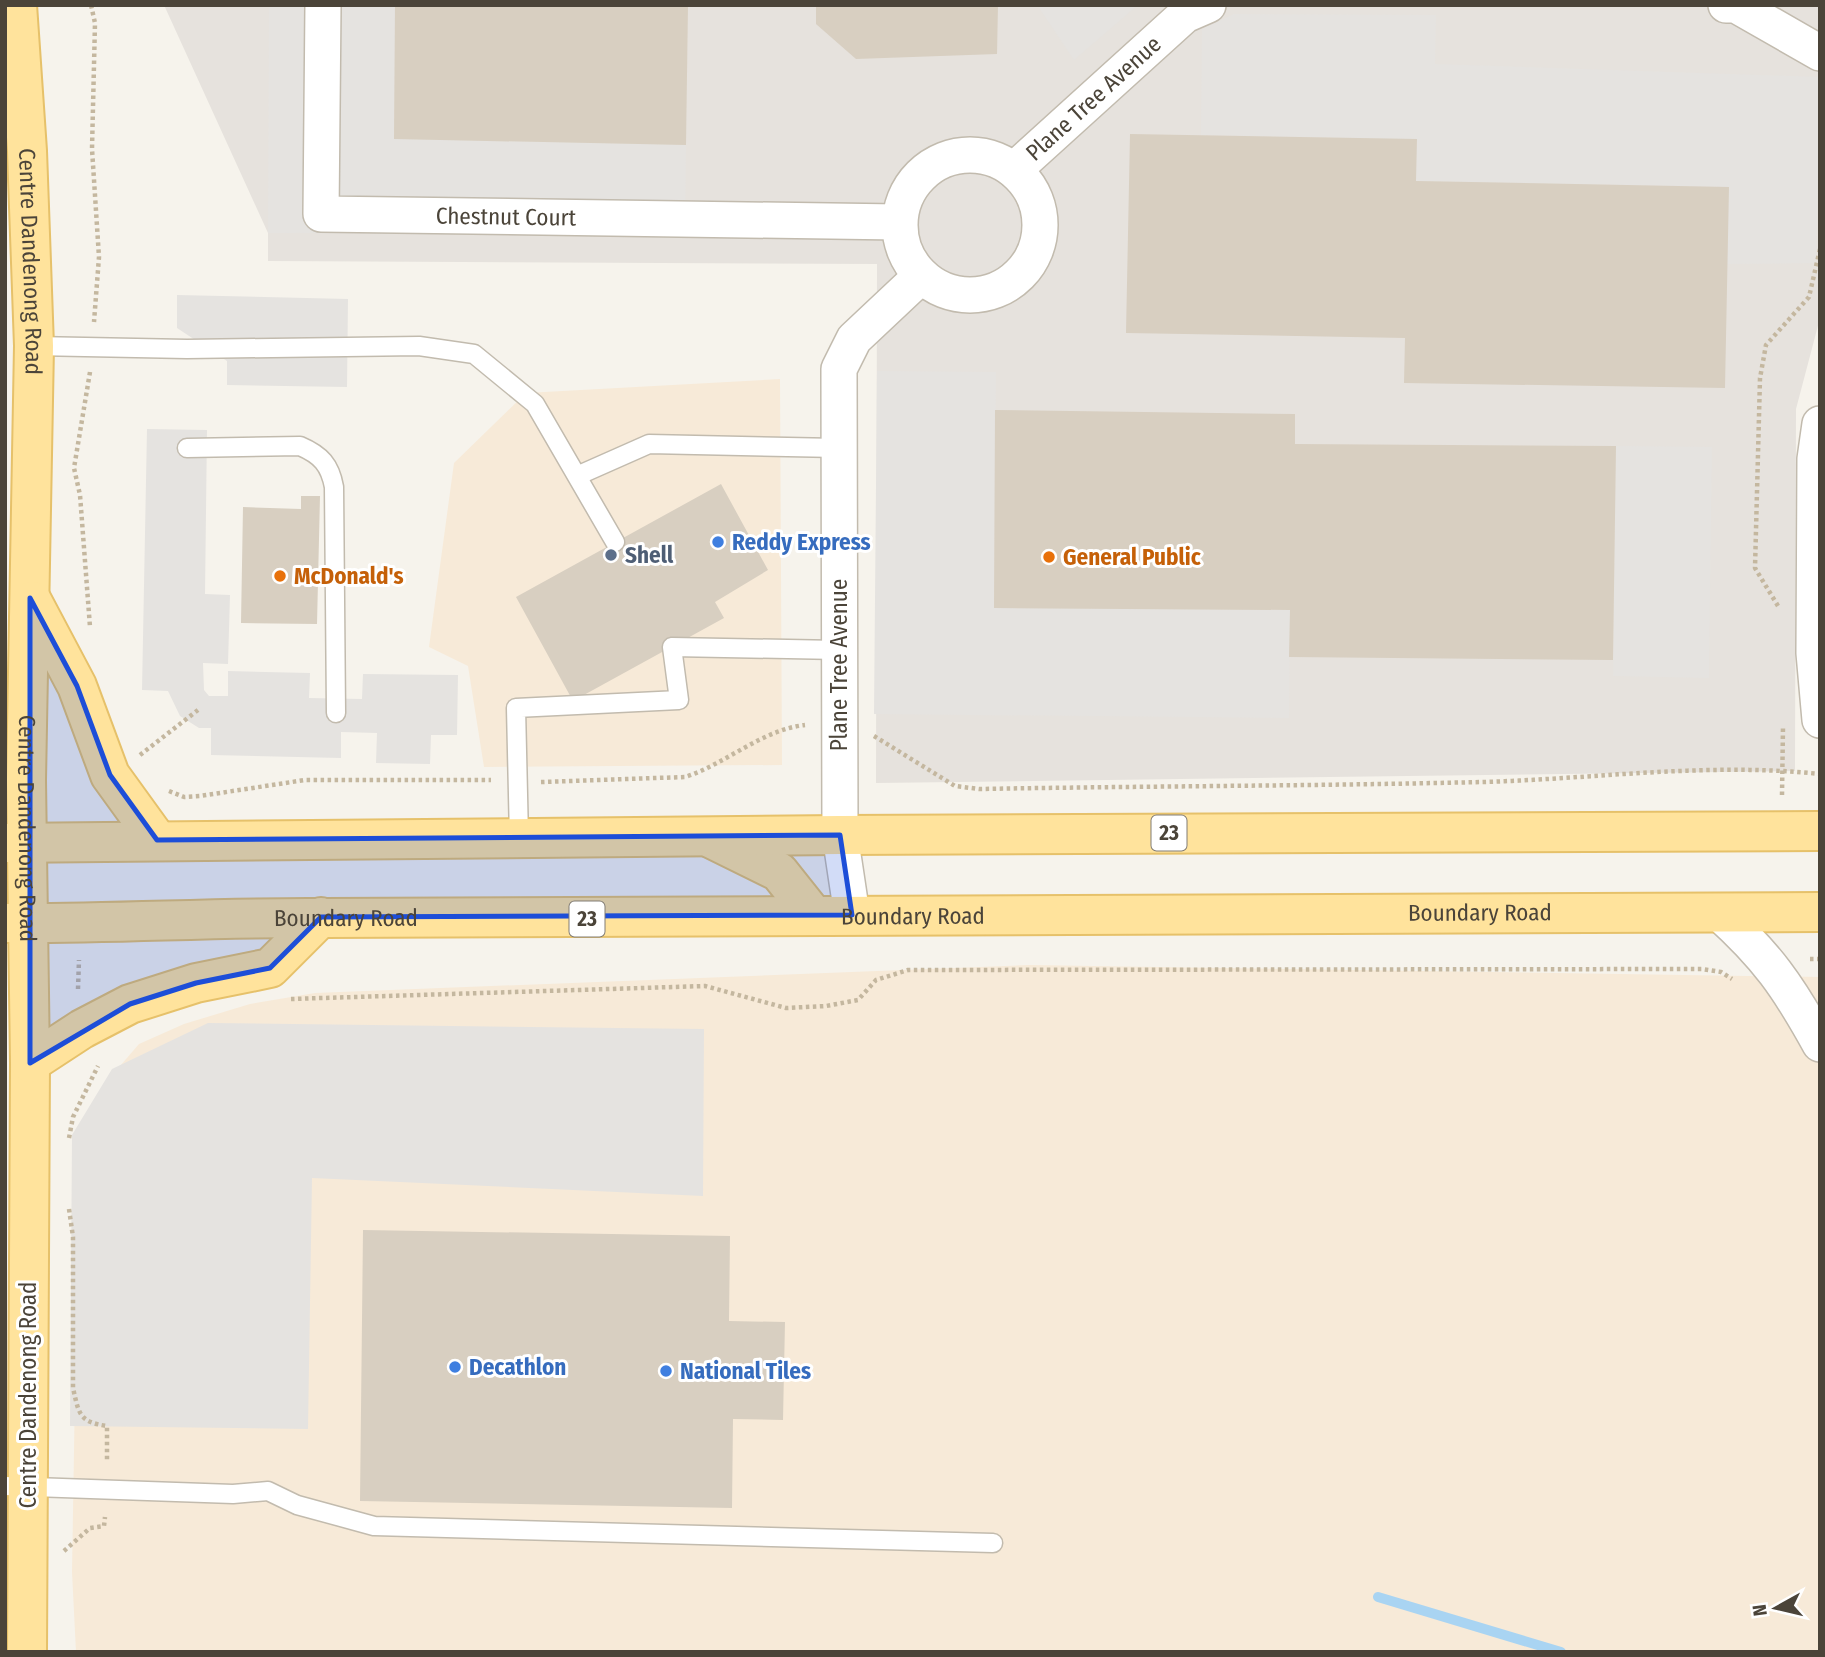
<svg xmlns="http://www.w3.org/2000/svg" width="1825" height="1657" viewBox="0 0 1825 1657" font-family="'Fira Sans Condensed',sans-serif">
<rect width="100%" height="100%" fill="#f6f3ec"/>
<g fill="#f7ead8">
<path d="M780,379L782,765L484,767L468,666L429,647L454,463L526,393Z"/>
<path d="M1029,965L1820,977V1652H76L72,1572L78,1210L114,1073L139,1044L184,1024L250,1004L315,993Z"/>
</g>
<path fill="#e6e2dd" d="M164,5H1820V318L1796,409L1795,771L876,783L877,264L268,261V233Z"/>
<g fill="#e5e3e0">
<path d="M269,5H395L394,139L686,145L685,232L268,233Z"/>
<path d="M1037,5H1138L1074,60Z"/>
<path d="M1234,14L1436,15L1435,64L1820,77L1816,263L1727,264L1728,187L1416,181V139L1201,135L1202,29Z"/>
<path d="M177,295L348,299L347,387L227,385V361L177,328Z"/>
<path d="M877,371L996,372L994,608L1290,610L1289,718L874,714Z"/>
<path d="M147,429L207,430L205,594L230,595L228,664L203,663L204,690L209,696H228V671L310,673L309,698L362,699L363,674L458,675L457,735H431L430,764L376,763L377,733L341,732V758L211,755V728H199L180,716L168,691L142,690Z"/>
<path d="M1616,446L1712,447L1709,678L1613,676Z"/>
<path d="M208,1023L704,1029L703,1196L312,1178L308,1429L70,1426L72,1135L112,1069Z"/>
</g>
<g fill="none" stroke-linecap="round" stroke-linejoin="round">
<path stroke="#a9d4f2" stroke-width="10" d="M1378,1597L1561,1652"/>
</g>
<g fill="#d8cfc1">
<path d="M395,5H688L686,145L394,139Z"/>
<path d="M816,5H998L997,54L856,59L816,24Z"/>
<path d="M1130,134L1417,139L1416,181L1729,187L1725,388L1404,383L1405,338L1126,333Z"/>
<path d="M995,410L1295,414V444L1616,446L1613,660L1289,657L1290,610L994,608Z"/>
<path d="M721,484L768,570L715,602L724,618L573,701L516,597Z"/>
<path d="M301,496H320L317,624L241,623L243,507L301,509Z"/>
<path d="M363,1230L730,1236L729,1321L785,1322L783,1420L733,1419L732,1508L360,1501Z"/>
</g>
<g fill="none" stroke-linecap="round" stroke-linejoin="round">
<g stroke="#c2bbae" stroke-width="21">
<g id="lane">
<path d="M34,346L187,349L419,346L474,354L535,404L615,542"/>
<path d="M187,448L300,446C321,455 330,465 334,487L336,713"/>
<path d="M579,475L649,444L838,448"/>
<path d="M519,838L516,708L679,700L672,647L839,650"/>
<path d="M5,1486L233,1494L268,1491L297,1505L374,1526L993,1543"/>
</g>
</g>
<g stroke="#c2bbae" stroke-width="38">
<g id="street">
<path id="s1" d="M323,5L321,214L899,222"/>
<path d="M1726,5H1736L1820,53"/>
<circle cx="970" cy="225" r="70"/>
<path id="s2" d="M1014,170L1185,15L1208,5"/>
<path d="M1820,424L1815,459L1814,653L1820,720"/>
<path d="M1718,912C1767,956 1788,986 1820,1044"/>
<path d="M852,915L840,835L839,369L854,339L921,276"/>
</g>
</g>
<g stroke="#e6c16a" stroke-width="42">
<g id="primary">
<path id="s3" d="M17,5L27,151L34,346L26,780L30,1063L27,1652"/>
<path d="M32,601L77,686L110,775L157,840"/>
<path d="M712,839L779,872L814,916"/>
<path d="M5,843L840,835L1820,831"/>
<path id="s4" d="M5,923C112,924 218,917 324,918C823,919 1321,911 1820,912"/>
<path d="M30,1063L82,1029L130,1004L196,983L270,968L321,917"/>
</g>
</g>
<g stroke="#c4b79f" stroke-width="4.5" stroke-dasharray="3.5 3.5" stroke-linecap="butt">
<path d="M91,5L95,23L92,149L99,257L94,322"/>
<path d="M90,372L74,468L80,495L90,627"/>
<path d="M1778,606L1755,568L1760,378L1766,345L1809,297L1820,249"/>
<path d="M874,736L955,786L979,789C1147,786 1314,786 1482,782C1595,779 1707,762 1820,774"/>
<path d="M140,755L198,710"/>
<path d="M541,782L685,777C726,764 761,730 805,725"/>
<path d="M169,791L184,797L200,796L305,780H491"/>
<path d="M1782,795L1783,727"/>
<path d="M1810,959H1820"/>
<path d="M78,989L79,960"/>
<path d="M291,999L705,986L786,1008L826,1006L858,1000L876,980L908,970L1702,969L1721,972L1732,979"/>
<path d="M69,1138L73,1117L98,1066"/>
<path d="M69,1209L73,1237V1388C79,1414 79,1422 107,1426V1462"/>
<path d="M64,1551L90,1528L104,1526L105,1517"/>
</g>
<use href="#lane" stroke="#fff" stroke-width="18"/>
<use href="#street" stroke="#fff" stroke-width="35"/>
<use href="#primary" stroke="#ffe39c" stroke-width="38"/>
</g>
<path fill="#1d4ed8" fill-opacity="0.2" stroke="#1d4ed8" stroke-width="5" stroke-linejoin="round" d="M30,598L77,686L110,775L157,840L840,835L852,915L321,917L270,968L196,983L130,1004L30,1063Z"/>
<g fill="#3f7fe0" stroke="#fff" stroke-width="2.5">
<circle cx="718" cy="542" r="7"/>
<circle cx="455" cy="1367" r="7"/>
<circle cx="666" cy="1371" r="7"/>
</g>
<circle fill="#5c6f8a" stroke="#fff" stroke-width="2.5" cx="611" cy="555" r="7"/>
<g fill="#e8710a" stroke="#fff" stroke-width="2.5">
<circle cx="1049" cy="557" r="7"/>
<circle cx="280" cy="576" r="7"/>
</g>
<g text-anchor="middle" stroke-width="6" stroke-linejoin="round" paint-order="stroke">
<g fill="#fff" stroke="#817c74" stroke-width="2">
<rect x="1151.5" y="815.5" width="35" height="35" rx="5"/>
<rect x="569.5" y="901.5" width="35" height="35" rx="5"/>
</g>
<g font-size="21" font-weight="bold" fill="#4b4439">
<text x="1169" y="840">23</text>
<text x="587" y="926">23</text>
</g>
<g font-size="23" fill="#4b4439" stroke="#fff">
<text dy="8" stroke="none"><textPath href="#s2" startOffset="107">Plane Tree Avenue</textPath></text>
<text dy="8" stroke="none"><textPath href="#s1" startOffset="394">Chestnut Court</textPath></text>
<text dy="8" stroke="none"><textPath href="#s3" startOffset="257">Centre Dandenong Road</textPath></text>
<text transform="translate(839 665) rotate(-90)" y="8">Plane Tree Avenue</text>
<text dy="8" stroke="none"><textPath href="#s3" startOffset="824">Centre Dandenong Road</textPath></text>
<text dy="8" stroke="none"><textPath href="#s4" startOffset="1475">Boundary Road</textPath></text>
<text dy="8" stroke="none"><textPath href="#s4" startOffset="908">Boundary Road</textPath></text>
<text dy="8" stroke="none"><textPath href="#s4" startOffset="341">Boundary Road</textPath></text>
<text transform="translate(28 1395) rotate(-90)" y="8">Centre Dandenong Road</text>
</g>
<g font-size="23" font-weight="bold" fill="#366cbe" stroke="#fff" text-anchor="start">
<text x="732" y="550">Reddy Express</text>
<text x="469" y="1375">Decathlon</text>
<text x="680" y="1379">National Tiles</text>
</g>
<g font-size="23" font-weight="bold" fill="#4e5e75" stroke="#fff" text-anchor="start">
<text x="625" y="563">Shell</text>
</g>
<g font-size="23" font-weight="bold" fill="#c56008" stroke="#fff" text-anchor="start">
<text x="1063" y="565">General Public</text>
<text x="294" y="584">McDonald's</text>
</g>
</g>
<rect width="1825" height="1657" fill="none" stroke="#4b4439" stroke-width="14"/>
<g transform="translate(1776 1608) rotate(262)" stroke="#ffffff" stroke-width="5" paint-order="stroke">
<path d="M0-5L12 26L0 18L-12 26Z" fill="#4b4439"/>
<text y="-10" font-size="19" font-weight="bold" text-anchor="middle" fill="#4b4439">N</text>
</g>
</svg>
